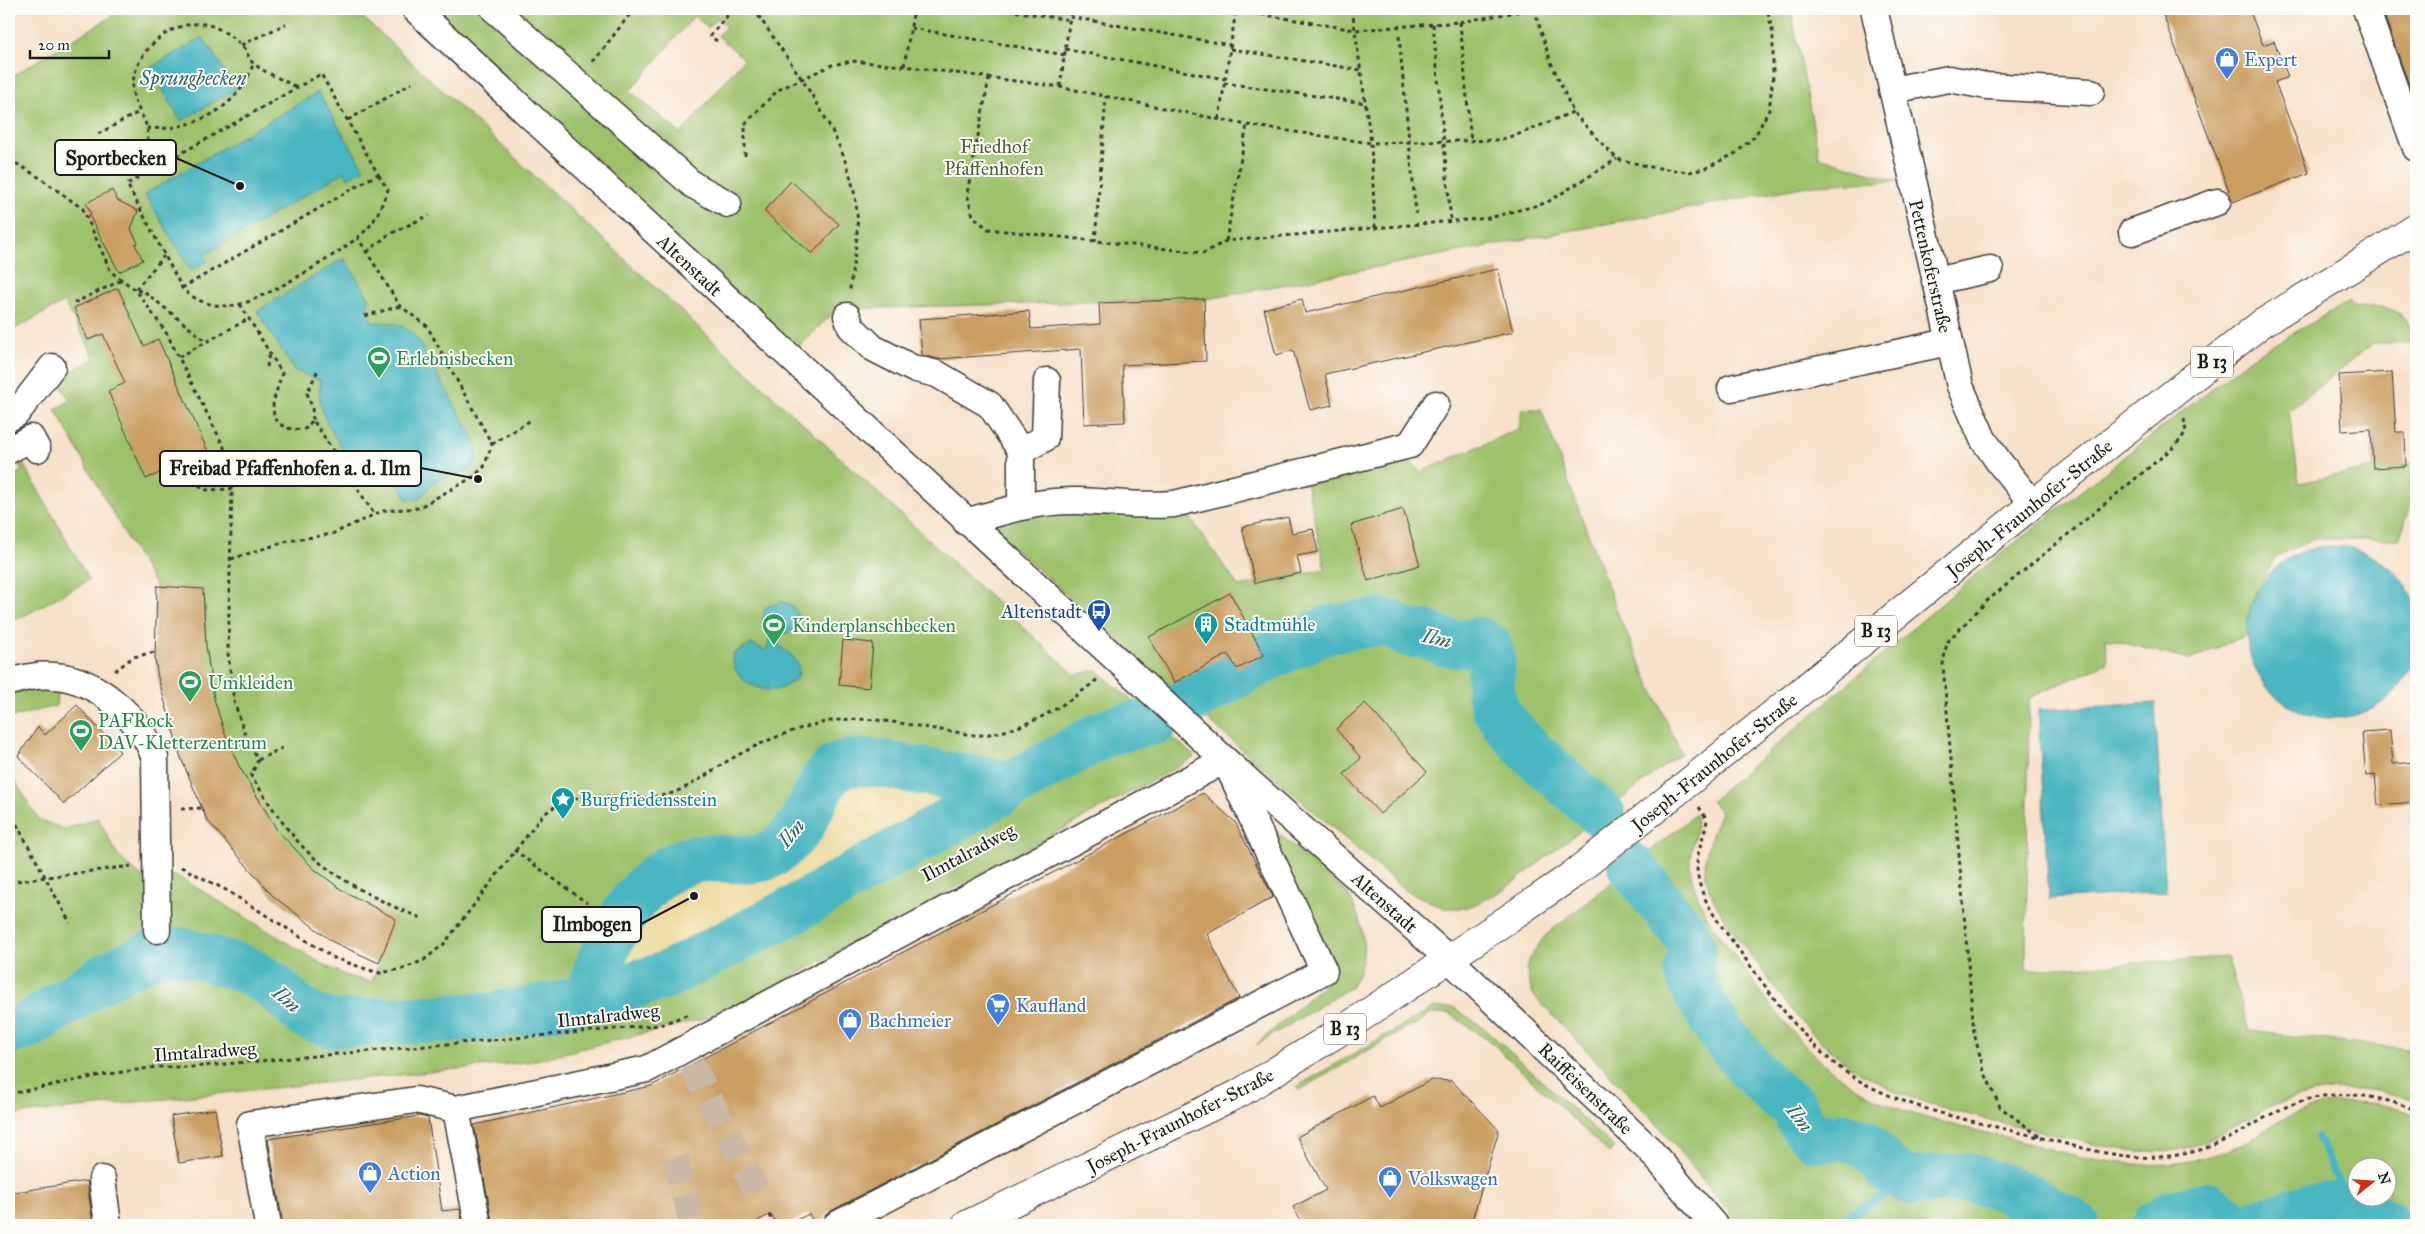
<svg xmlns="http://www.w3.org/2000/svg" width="2425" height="1234" viewBox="0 0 2425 1234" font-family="'IM FELL Great Primer',serif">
<rect width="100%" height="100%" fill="#fdfcf7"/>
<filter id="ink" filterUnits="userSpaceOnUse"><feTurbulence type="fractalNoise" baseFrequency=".02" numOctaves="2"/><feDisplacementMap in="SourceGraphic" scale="10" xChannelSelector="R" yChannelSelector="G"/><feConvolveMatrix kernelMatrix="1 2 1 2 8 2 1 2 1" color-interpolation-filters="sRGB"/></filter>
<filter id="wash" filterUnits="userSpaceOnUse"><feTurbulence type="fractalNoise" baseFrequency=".0096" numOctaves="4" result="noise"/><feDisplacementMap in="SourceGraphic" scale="20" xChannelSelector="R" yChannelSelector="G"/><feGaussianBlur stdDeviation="1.12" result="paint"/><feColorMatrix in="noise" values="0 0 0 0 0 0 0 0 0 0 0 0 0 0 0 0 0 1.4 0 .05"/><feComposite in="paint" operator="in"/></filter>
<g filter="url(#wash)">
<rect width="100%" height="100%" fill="#f6e0c8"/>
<g fill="#9ec26c" stroke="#5d6f44" fill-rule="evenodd">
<path d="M124,9H354L1075,675L1097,670L1195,757L724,1014L527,1062L9,1115V771L39,820L65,829L98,818L118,856L144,879L168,875L179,877L324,965L347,976L372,982L379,963L333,942L273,896L207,820L181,758L158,678L155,658L156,586L133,549L55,409L70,401L58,379L95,358L64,302L9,332V78Z"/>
<path d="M415,9H1791L1819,157L1897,181L1813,185L1207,299L837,309L789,357ZM694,16L708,28L717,18L726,26L718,36L744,59L681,134L630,91Z"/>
<path d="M2348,302L2356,308C2387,304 2408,308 2416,343H2373L2289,411L2299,483L2373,468L2406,466L2416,461V493L2399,539H2314L2276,556L2256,591L2248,618V634L2190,660L2106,638L2107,663L2029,698L2026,970L2227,957L2249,1031L2416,1050V1101C2362,1083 2319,1084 2267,1109C2238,1124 2210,1143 2177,1150C2136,1157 2082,1141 2043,1132C1985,1118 1922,1108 1870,1078C1828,1055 1794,1016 1767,977C1748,950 1702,899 1705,864C1706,846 1715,828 1721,812L1711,801L1987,565L2252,357Z"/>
<path d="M1522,409H1541L1620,619L1681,753L1505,889L1479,903L1464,908H1444L1405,890L1208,720L988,525L1028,513L1186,512L1239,587L1325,569L1306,481L1409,461L1421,472L1519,429Z"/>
<path d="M20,458L89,580L9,624V478L22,471L16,460Z"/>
<path d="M58,688L56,706L9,718V694L29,689Z"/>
<path d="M1696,814C1699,832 1690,846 1690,864C1690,876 1696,892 1701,904C1709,925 1726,943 1739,962C1774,1010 1810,1062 1863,1092C1906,1117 1959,1126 2008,1138C2049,1149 2092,1162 2135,1164C2155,1166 2179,1164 2199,1159C2216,1155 2237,1147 2251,1139C2259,1135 2266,1128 2274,1124C2318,1099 2371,1094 2416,1117V1225H1740L1657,1124L1534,996C1521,968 1528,958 1546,935ZM2358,1166H2388V1196H2358Z"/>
<path d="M1259,816L1347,893C1365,923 1371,957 1351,987L1256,1045L1338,972Z"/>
<path d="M1453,1007L1484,1028L1614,1147L1609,1153L1493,1044L1449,1013L1427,1015L1418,1025L1410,1026L1300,1090L1296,1087L1433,1008Z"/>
</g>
<path fill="#eeda9e" stroke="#857b5d" d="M848,771L973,792C859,857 746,927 620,966L617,954L638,919L686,878L705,869H741L767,862L791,851L824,806L837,779Z"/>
<g fill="#48b6c1" stroke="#32696e">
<path d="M203,37L236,89L181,121L150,68Z"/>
<path d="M318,92L364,169L348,178L344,172L204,255L208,261L191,271L145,194Z"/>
<path d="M344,258L370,299L367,306L372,323C401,318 426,336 426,366H431L435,370L475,440C484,479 457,469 436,481C428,486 425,496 416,500L407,499L389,467C382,481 370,484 357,475L356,459L348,457C333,433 314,410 321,381L294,370L257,311Z"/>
<circle cx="2333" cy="632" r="86"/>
<path d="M782,602L793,606L799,618L795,630L780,636L779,646C792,654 800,660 798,677C791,683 783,689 774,690C754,691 728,675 734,653L752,644L764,650L768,647L770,633C760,626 762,617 766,607Z"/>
<path d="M2155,703L2166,892L2049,899L2038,710Z"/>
</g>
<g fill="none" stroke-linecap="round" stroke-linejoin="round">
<g stroke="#48b6c1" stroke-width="8">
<path d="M2318,1137L2350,1208"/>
<path d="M1832,1225L1910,1181"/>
</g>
<g stroke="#48b6c1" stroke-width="48">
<path d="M1188,701L1272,655L1329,629L1379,622L1391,624L1410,634H1426L1444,642L1459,644L1479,641L1488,646C1496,668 1487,684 1493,702C1504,735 1574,789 1602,815"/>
<path d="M1631,866L1687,936L1693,952L1687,970L1697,994L1721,1033L1749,1067L1776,1094L1792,1105L1802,1124L1815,1138L1846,1137L1862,1142L1875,1154L1887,1169L1910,1181L1968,1177L2001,1187L2037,1202L2076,1225"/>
<path d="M589,997C603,946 637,868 698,859C722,855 758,868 779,849C786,843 794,835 800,827C811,812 822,771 841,765C862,758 890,766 912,770C945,775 979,780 1013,785"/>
<path d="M9,1031L31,1024L101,979L130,964L155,953L182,951L245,969L271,984L306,1015L332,1024L491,1016L555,1006L609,992L667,975L793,910L1099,736L1120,728L1155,721"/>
<path d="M2156,1225L2168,1216L2207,1205L2235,1225"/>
<path d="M2251,1225C2279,1218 2322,1200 2350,1208C2363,1212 2376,1220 2389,1225"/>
</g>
</g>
<g id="blocks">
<g fill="#cb9f62">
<path d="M2161,9H2249L2263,45L2274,41L2288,77L2275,82L2309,173L2233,202Z"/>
<path d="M2382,9H2416V104Z"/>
<path d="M791,181L839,224L812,254L764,211Z"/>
<path d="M112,190L117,200L138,211L131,229L138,243L135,244L143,260L119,272L89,215L91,214L86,203Z"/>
<path d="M1498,269L1513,332L1325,374L1332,405L1310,410L1293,350L1276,355L1264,309L1302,299L1305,313Z"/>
<path d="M118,288L144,346L158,339L208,452L146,479L108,391L125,383L103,334L88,340L74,308Z"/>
<path d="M1204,299L1206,361L1122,365L1125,422L1084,424L1081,349L938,359L922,355L919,319L1029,311L1031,329L1100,324L1099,303Z"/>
<path d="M2392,372L2396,432H2405L2406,466L2373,468L2371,429L2342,431L2339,375Z"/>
<path d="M1403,509L1420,565L1368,581L1351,525Z"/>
<path d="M1288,517L1292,533L1313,529L1318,552L1297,556L1301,573L1255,583L1242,527Z"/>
<path d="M157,586L203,589L206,646L214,699L225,734L239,766L277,830L314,869L342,890L396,919L379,963L333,942L273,896L207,820L181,758L158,678L155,658Z"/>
<path d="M1230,593L1264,655L1237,669L1228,654L1174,683L1149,637Z"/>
<path d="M843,640L873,643L869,688L839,685Z"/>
<path d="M1365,703L1427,772L1380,814L1344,774L1361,758L1336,729Z"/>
<path d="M77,705L120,752L64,804L18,756L38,727L45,735Z"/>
<path d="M2390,730L2393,764L2416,762V802L2378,805L2375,775L2366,776L2362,732Z"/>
<path d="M1203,793L1235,822L1273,897L1207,934L1239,998L829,1212L818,1225H815L809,1214L786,1225H777L771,1214L750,1225H493L474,1125L651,1086Z"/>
<path d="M1431,1080L1452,1081L1499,1130L1473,1217L1458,1225H1303L1293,1207L1326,1190L1297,1137L1373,1096L1380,1108Z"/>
<path d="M215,1109L223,1156L179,1163L171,1116Z"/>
<path d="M419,1116L428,1118L442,1211L460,1209L463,1225H283L268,1139Z"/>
<path d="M87,1181L93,1225H9V1193Z"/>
</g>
</g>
</g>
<g filter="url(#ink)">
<use href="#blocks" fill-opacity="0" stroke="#3d3936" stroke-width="1"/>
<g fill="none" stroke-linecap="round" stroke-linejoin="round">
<g stroke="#cab9a6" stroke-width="26" stroke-dasharray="26 13" stroke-linecap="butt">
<path d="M692,1064L756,1190"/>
<path d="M675,1157L693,1225"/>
</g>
<g stroke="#3d3936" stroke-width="29">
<g id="minor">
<path d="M415,9L1225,760L1449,959L1649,1149L1714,1225"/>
<path d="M494,9L693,185L728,204"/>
<path d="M1874,9L1960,386L1983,439L1999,462L2033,504"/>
<path d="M2366,9L2416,148"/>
<path d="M1892,90L1949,79L1987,86L2091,92"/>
<path d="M2132,232L2217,202"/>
<path d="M1935,281L1990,269"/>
<path d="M847,316L851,327L873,348L912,368L937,374L990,405L1021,451V506"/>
<path d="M1731,388L1949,342"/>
<path d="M9,418L16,414L52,367"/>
<path d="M9,450L31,438L37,449"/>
<path d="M1021,451L1045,438L1047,381"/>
<path d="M966,522C1003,511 1039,500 1078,501C1110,502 1142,507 1174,504L1410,445L1436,404"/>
<path d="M9,682C24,678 39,674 55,676C97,679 141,719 155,758L157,930"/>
<path d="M456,1109L478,1225"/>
<path d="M102,1179L108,1225"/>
<path d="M268,1225L250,1124L416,1100L456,1109L647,1069L1225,760L1324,971L836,1225"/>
</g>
</g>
<g stroke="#3d3936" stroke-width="30">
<path id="major" d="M966,1225L1238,1094L1344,1029L1505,921L1568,878L1658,807L2033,504L2261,324L2416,228"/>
</g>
<g stroke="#3d3936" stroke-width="3" stroke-dasharray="4 4" stroke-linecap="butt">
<path d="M754,9C794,70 852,139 857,214C859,239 852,266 850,290"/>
<path d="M1000,9L1070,20"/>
<path d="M1230,9L1355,30L1460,22L1534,9"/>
<path d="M1352,9L1371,143L1375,228"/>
<path d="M1534,9L1550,60L1573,112L1595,136L1617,159L1651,167L1689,172L1704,169L1736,153L1755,136L1769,110L1773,76V34L1767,9"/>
<path d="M1070,17L1230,45"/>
<path d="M1460,22L1471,142"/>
<path d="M1433,24L1451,221"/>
<path d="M911,28L1065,55"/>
<path d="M1399,36L1416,214"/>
<path d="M717,41L710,36L733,9"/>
<path d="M241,45L286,24"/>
<path d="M1065,49L1225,79"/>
<path d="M1230,49L1361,70"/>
<path d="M593,62L634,9"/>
<path d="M904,66L914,9"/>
<path d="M989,78L967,194L973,216L988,229L1204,253L1226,241L1489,218L1546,203L1617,159"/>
<path d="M1224,83L1365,103"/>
<path d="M1060,87L1071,9"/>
<path d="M1219,119L1236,10"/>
<path d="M348,120L412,83"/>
<path d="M147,128C192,132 240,108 253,64"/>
<path d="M98,134L139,112"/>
<path d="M745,156V124L778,90L832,65L852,61L904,66L1060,87L1247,125L1371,143L1499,140L1522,133L1573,112"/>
<path d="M9,159L40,178L83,209L111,272L136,290L167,334L224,447L232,489L228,653L234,701L244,732L258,760L251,776C269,802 287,833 311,855C339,881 388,906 424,919"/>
<path d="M146,173C140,159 151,144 147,128C144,116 135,106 133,93C129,57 167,20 204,24C217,26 234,37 243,47C247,52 249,59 253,63C260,70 286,82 297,87"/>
<path d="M1226,241L1247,125"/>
<path d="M1095,242L1106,96"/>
<path d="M367,252L388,235L429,215"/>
<path d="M182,288L378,174L321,74L127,184L182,288C197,304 220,309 241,304C268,297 350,248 368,228C378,217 382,203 388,190L378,174"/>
<path d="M136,289L164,256"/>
<path d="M137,290L145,292L207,342"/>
<path d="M74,303L122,280"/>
<path d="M240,304L282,373L273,403L274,418C283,429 292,430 305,429L313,420L374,514"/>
<path d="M365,316L400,306"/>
<path d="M179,357L248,319"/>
<path d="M267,367L269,353"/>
<path d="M313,420L312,407L307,393L318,370"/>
<path d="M492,444L531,420"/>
<path d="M185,466L191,477L204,490L232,489"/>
<path d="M231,559L288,541L332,534L382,511L418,508L473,477L484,467L492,444L427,326L400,306L358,238"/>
<path d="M115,671L133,657L155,652"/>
<path d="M258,760L282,748"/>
<path d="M1699,807L1707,820C1705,835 1697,850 1697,865C1697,900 1725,930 1744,957C1778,1004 1815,1059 1869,1086C1920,1112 1978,1122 2034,1136C2072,1145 2120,1160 2159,1157C2206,1154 2229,1139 2268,1116C2319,1087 2363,1090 2416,1110"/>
<path d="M181,809L201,808"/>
<path d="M9,810L70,923"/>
<path d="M514,850L587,903"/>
<path d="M181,867L226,890L334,958L369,970L380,973L402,969L424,960L444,944L542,816C584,781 618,805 665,795C690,789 709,772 731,759C759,743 790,730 821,723C864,713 906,725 948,731C959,732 971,736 982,735C1026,731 1066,705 1099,678"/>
<path d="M9,882L131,866"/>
<path d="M9,1094L102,1075L157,1067H192L660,1025L689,1014"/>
<path d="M2039,1136L2000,1107L1984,1071L1974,1033L1943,664L1947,642L1987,601L2175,446L2186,432L2184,419"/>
<path d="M769,1215L774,1225"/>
</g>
<use href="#minor" stroke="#fff" stroke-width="26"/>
<use href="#major" stroke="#fff" stroke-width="28"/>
</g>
</g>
<defs>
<g id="shop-pin" transform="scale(1.25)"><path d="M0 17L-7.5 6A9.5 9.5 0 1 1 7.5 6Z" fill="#3f7fe0" stroke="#fdfcf7"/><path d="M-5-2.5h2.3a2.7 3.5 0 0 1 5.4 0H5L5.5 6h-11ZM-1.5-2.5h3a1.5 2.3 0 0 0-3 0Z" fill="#fff"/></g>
<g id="stadium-pin" transform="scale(1.25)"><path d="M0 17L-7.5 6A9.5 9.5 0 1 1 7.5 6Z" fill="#2e9e5b" stroke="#fdfcf7"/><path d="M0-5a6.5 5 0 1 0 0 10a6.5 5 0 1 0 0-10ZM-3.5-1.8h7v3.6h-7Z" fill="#fff"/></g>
<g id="bus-pin" transform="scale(1.25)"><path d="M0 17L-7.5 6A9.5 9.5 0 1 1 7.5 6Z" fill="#1a4fb4" stroke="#fdfcf7"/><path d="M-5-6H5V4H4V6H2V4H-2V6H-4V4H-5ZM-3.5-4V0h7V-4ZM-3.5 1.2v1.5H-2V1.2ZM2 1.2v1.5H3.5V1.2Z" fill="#fff"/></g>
<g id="building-pin" transform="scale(1.25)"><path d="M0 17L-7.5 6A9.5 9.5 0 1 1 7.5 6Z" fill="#0f9aa8" stroke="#fdfcf7"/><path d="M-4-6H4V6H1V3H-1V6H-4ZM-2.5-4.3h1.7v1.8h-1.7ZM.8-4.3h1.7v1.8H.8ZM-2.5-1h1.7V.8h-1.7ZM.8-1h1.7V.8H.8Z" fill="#fff"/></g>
<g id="sight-pin" transform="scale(1.25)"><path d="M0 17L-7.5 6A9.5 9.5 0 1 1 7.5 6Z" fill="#0f9aa8" stroke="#fdfcf7"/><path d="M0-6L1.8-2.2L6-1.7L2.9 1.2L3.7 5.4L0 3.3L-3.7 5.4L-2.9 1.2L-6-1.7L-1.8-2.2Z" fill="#fff"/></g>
<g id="supermarket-pin" transform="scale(1.25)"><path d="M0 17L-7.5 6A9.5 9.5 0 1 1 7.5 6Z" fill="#3f7fe0" stroke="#fdfcf7"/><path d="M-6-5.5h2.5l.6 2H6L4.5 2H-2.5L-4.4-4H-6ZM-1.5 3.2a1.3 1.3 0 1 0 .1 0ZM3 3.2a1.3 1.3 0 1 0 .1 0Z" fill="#fff"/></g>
</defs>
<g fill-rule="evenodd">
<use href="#shop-pin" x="2227" y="59"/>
<use href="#stadium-pin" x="379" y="358"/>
<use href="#bus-pin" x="1099" y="611"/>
<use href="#building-pin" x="1206" y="624"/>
<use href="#stadium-pin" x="774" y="625"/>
<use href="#stadium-pin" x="190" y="682"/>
<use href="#stadium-pin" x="81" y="731"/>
<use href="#sight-pin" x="563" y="799"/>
<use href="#supermarket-pin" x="998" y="1005"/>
<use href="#shop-pin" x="850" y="1020"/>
<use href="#shop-pin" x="370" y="1173"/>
<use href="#shop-pin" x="1390" y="1178"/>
</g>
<g text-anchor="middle" stroke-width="4" stroke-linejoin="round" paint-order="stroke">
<g fill="#fdfcf7" stroke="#605f5e" stroke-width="1">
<rect x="2191" y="346.5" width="42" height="31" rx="4"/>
<rect x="1855" y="615.5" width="42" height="31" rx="4"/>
<rect x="1324" y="1013.5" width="42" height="31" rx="4"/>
</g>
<g font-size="18" font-weight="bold" fill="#1c1c1c">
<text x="2212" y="368">B 13</text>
<text x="1876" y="637">B 13</text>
<text x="1345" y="1035">B 13</text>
</g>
<g font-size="19" fill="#366cbe" stroke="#fdfcf7" text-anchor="start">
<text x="2244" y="66">Expert</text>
<text x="1016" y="1012">Kaufland</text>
<text x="868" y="1027">Bachmeier</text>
<text x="388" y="1180">Action</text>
<text x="1408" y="1185">Volkswagen</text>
</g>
<g font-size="19" fill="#505e3c" stroke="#fdfcf7">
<text x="994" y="153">Friedhof<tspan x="994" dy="22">Pfaffenhofen</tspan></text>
</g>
<g font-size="19" fill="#1c1c1c" stroke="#fdfcf7">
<text transform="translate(690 265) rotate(43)" y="7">Altenstadt</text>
<text transform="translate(1931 266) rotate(77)" y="7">Pettenkoferstraße</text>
<text transform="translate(2029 508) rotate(-39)" y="7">Joseph-Fraunhofer-Straße</text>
<text transform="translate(1714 762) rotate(-39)" y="7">Joseph-Fraunhofer-Straße</text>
<text transform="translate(968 852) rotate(-28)" y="7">Ilmtalradweg</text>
<text transform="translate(1385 902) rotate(42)" y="7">Altenstadt</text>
<text transform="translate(608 1015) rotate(-6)" y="7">Ilmtalradweg</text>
<text transform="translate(205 1051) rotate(-4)" y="7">Ilmtalradweg</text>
<text transform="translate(1586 1088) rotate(44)" y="7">Raiffeisenstraße</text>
<text transform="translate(1180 1120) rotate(-27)" y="7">Joseph-Fraunhofer-Straße</text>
</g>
<g font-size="19" fill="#27864d" stroke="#fdfcf7" text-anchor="start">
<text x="396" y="365">Erlebnisbecken</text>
<text x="792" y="632">Kinderplanschbecken</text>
<text x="208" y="689">Umkleiden</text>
<text x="98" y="727">PAFRock<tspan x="98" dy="22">DAV-Kletterzentrum</tspan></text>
</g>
<g font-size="19" fill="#164399" stroke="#fdfcf7" text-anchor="end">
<text x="1082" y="618">Altenstadt</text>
</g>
<g font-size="19" fill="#0d838f" stroke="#fdfcf7" text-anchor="start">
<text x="1224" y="631">Stadtmühle</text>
<text x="580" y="806">Burgfriedensstein</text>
</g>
<g font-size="20" font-style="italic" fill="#306166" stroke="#fdfcf7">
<text x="193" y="85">Sprungbecken</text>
<text transform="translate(1437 638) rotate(13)" y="7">Ilm</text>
<text transform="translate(791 833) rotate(-50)" y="7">Ilm</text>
<text transform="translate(287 999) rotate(41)" y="7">Ilm</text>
<text transform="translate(1800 1118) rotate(53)" y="7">Ilm</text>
</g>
</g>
<path fill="none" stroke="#1c1c1c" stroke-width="2" d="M240 186L176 158M478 479L421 468M694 896L641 924"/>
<g fill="#1c1c1c" stroke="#fdfcf7" stroke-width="2">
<circle cx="240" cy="186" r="5"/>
<circle cx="478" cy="479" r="5"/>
<circle cx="694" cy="896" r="5"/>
</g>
<g fill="#fdfcf7" stroke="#1c1c1c" stroke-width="2">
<rect x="55" y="140" width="121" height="35" rx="5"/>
<rect x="160" y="451" width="261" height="35" rx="5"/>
<rect x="542" y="907" width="99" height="35" rx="5"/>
</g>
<g font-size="20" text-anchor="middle" font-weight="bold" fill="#1c1c1c">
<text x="116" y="165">Sportbecken</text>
<text x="290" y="475">Freibad Pfaffenhofen a. d. Ilm</text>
<text x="592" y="931">Ilmbogen</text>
</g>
<rect width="2425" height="1234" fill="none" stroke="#fdfcf7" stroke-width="30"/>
<g transform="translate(2372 1182) rotate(73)"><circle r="24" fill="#fdfcf7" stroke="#a3a29f"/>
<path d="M0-4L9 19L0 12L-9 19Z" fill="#c8321e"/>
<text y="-8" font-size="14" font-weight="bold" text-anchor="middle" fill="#1c1c1c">N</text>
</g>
<path d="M30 50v8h79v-8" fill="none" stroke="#1c1c1c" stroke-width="2.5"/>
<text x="38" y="50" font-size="15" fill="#1c1c1c" stroke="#fdfcf7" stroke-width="4" paint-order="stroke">20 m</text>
</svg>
